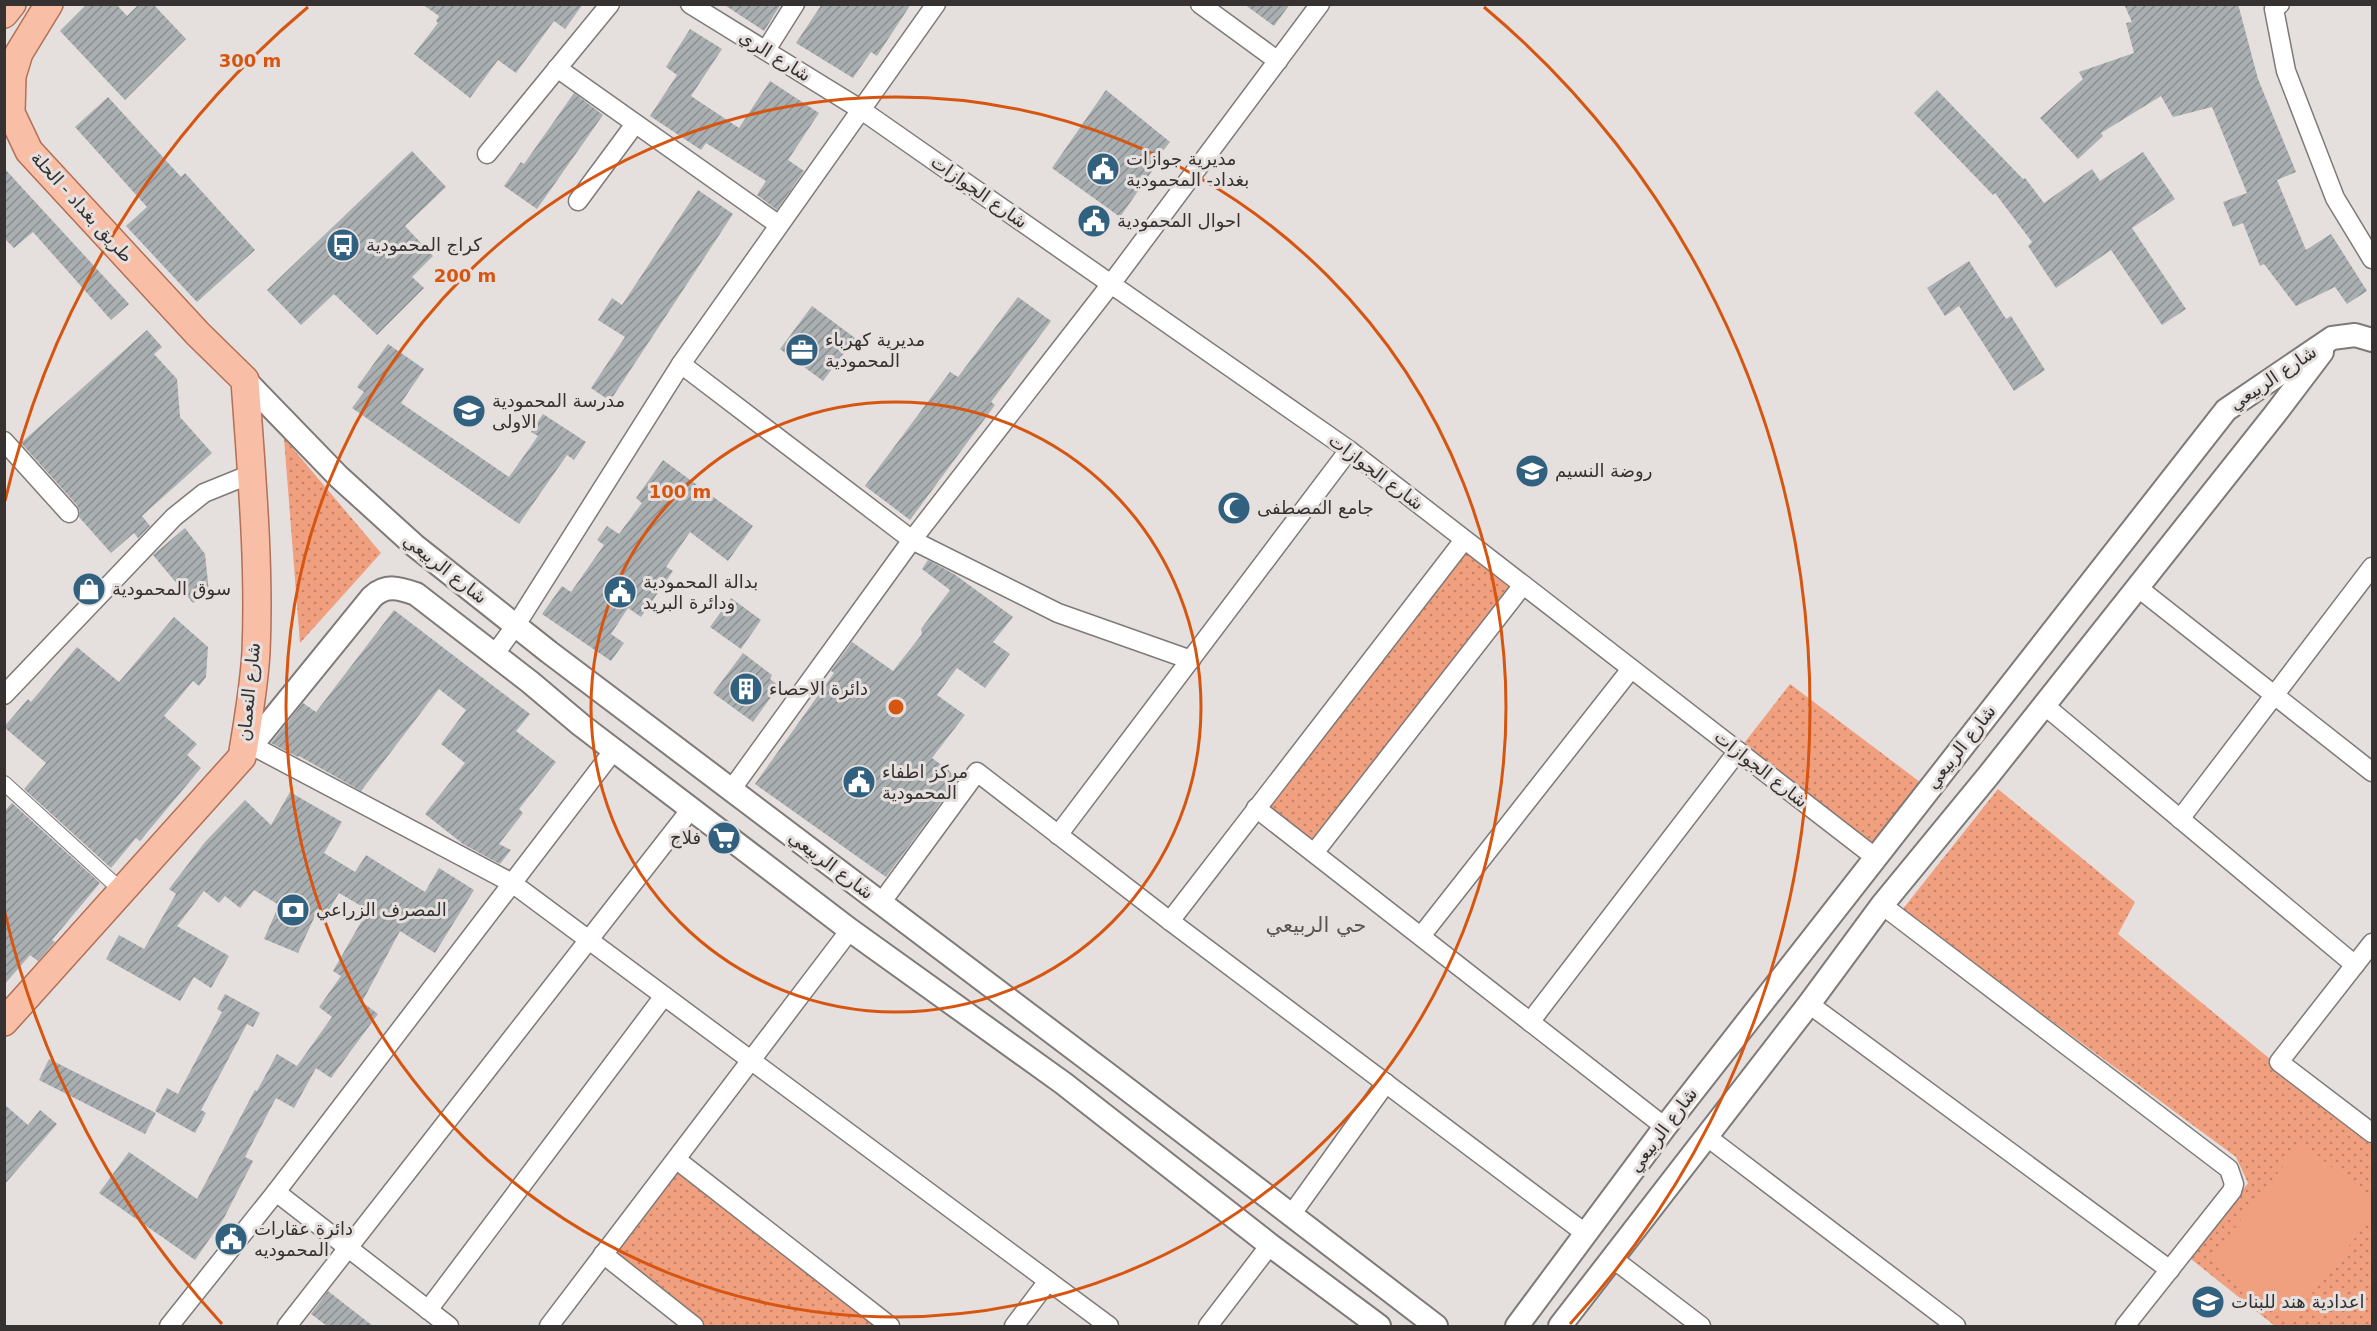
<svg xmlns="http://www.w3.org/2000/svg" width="2377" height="1331" viewBox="0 0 2377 1331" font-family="'DejaVu Sans',Vazirmatn,sans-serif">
<defs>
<pattern id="grass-dots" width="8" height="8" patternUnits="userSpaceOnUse" patternTransform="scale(1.5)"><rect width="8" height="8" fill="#f1a07f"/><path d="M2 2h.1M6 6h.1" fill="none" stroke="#c48369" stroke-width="1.8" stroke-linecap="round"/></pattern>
<pattern id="building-hatch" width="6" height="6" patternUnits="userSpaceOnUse" patternTransform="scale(1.5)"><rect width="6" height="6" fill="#aaafb2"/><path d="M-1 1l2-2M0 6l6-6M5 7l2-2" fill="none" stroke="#8b8f91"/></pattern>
</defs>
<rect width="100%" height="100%" fill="#e5dfdd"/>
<g fill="url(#grass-dots)">
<path d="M284,438L381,553L300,643Z"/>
<path d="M1464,540L1523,585L1314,853L1256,808Z"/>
<path d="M1790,684L1924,785L1876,858L1738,751Z"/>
<path d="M1998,789L2135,902L2118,934L2281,1068L2372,1138V1326H2275L2191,1259L2248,1183L2236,1157L1902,910Z"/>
<path d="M677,1160L890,1326H694L603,1254Z"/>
</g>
<path fill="#f1a07f" d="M2301,1143L2372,1199V1216L2290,1322L2210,1260Z"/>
<g fill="url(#building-hatch)">
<path d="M87,4H116L127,16L139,4H153L186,39L125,100L60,31Z"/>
<path d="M422,4H583L565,29L554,21L516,73L498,60L470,98L414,54L438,23L436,21L439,16Z"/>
<path d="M723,4H781L764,31Z"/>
<path d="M822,4H911L877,56L871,52L853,78L796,43Z"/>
<path d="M1244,4H1290L1274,26Z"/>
<path d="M2124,4H2238L2258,79L2296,172L2277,180L2306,250L2331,234L2367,291L2347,304L2335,287L2296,306L2264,264L2260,266L2243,223L2233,227L2223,202L2247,193L2212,107L2173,117L2161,96L2101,133L2103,136L2078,159L2040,118L2083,79L2079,72L2134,53L2126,23L2132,22Z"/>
<path d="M690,29L722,49L691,96L739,128L770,81L819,113L788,160L804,171L777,210L757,195L766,181L706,143L701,150L650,116L677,75L666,67Z"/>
<path d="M1106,90L1170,142L1148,169L1152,171L1120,217L1052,168Z"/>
<path d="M1937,90L2023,179L2025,178L2044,203L2092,169L2100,181L2143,152L2175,199L2132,228L2186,309L2162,325L2111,250L2056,288L2028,246L2032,242L1995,193L1993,195L1914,113Z"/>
<path d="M574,93L603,115L537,209L504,186L521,162L524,164Z"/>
<path d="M108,97L181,177L185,173L255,250L197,302L126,226L147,207L75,127Z"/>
<path d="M412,151L446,187L405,226L433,256L412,277L424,288L377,335L334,294L301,325L267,290Z"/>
<path d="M4,168L129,304L111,320L33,232L14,248L4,238Z"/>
<path d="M698,190L733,214L610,401L591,388L625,337L598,320L612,298L622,305Z"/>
<path d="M1969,261L2006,319L2011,316L2045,370L2014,391L1959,306L1945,316L1927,288Z"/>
<path d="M1018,297L1051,321L991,402L995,405L910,520L865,486L950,372L958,377Z"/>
<path d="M812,306L855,338L823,381L780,349Z"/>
<path d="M147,330L162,347L154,354L177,379L180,417L212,453L142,516L150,526L138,538L134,533L111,553L79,517L80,511L77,505L21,443Z"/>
<path d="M388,344L424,369L401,403L509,477L538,436L531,432L543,414L586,442L574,460L567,455L519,524L352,408L364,392L357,387Z"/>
<path d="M663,460L753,526L728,561L690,532L666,567L673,571L641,617L628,608L611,634L624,643L611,661L542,614L562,586L571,592L604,545L597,540L607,526L619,534L642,503L636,498Z"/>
<path d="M185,528L205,554L209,592L193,603L153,555Z"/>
<path d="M928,560L954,574L1013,617L993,642L1010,654L985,688L957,668L937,695L965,715L932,758L959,778L886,877L755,784L834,673L831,671L852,642L893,671L922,634L921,629L950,590L922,569Z"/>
<path d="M731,598L761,620L741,649L710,627Z"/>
<path d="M394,610L530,714L516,731L556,762L519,809L523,813L499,844L511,850L500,864L463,844L425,814L465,763L441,744L466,710L439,689L361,791L299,756L298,757L271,743L303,703L316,712Z"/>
<path d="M174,617L208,647L206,677L199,686L193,681L164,716L197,744L187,755L201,768L140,841L136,838L111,868L24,789L46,763L4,727L28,699L31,702L77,647L119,682Z"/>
<path d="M743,653L772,675L770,679L779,686L753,722L713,693Z"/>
<path d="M290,792L342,822L324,853L355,872L366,855L425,892L439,868L474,890L435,953L400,931L362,1002L378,1014L331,1078L316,1068L294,1108L276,1098L245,1157L253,1161L224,1218L195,1260L99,1193L129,1152L197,1199L255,1090L257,1091L277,1054L297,1066L332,1017L319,1007L341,976L333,971L368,910L339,893L327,913L319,907L298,953L264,939L279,905L254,890L240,908L225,896L219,903L204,891L177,926L229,956L211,988L194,977L180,1001L106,959L119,935L144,949L176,894L169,889L205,842L245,800L271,825Z"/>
<path d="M12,803L100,883L52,940L55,942L38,961L30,955L4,985V812Z"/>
<path d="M225,994L260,1013L253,1027L247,1024L201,1110L206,1113L195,1133L155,1111L167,1088L178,1094L222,1012L217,1009Z"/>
<path d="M49,1059L156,1113L145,1134L39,1080Z"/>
<path d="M4,1104L28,1125L40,1110L57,1124L4,1185Z"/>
<path d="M328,1291L342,1302L373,1326H327L311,1314Z"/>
</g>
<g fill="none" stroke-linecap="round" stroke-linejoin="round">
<g stroke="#7f7a78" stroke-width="16">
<path id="pedestrian" d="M4,783L122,891"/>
</g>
<g stroke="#7f7a78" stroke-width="21">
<g id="minor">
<path d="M690,4L860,109L1349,450L1876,858"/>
<path d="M1200,4L1278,61"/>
<path d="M2280,4L2274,9L2286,71L2335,198L2372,259"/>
<path d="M766,50L795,4"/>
<path d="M557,68L779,225"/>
<path d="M487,154L610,4"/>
<path d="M578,201L635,124"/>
<path d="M681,364L912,540L1058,613L1191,660"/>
<path d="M4,441L69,513"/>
<path d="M2137,587L2372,772"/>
<path d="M494,655L516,625L681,364L936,4"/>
<path d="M4,695L174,517L204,493L251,474"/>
<path d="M2044,705L2355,965"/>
<path d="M251,745L512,883L1109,1326"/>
<path d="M731,790L912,540L1111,284L1320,4"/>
<path d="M1256,808L1665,1127"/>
<path d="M2180,819L2372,567"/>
<path d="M1058,835L1349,450"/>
<path d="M1314,853L1523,585"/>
<path d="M881,903L977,772L1170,921L1585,1233"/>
<path d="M1882,905L2229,1169L2234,1184L2232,1191L2125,1326"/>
<path d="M1170,921L1464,540"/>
<path d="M1421,936L1631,669"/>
<path d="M2372,943L2279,1062L2372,1133"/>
<path d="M1809,1004L2170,1270"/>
<path d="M1530,1022L1738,751"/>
<path d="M1706,1136L1956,1326"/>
<path d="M677,1160L890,1326"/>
<path d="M276,1192L449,1326"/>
<path d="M1291,1215L1386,1083"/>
<path d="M603,1254L694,1326"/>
<path d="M1612,1258L1701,1326"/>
<path d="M428,1310L664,996"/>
<path d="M169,1326L276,1192L614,750"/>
<path d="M287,1326L691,809"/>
<path d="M549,1326L850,930"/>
<path d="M1014,1326L1048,1281"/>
<path d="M1208,1326L1270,1245"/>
</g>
</g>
<g stroke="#7f7a78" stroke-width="26">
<g id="tertiary">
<path d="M245,380L339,477L414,545L549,652L1110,1076L1436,1326"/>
<path d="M242,757L372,597C386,584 399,588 416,594L530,682L581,725L850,930L1063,1083L1270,1245L1379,1326"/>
<path d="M1517,1326L1665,1127L2226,410L2332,338L2355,335L2372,340"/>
<path d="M1560,1326L1809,1004L1882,905L1988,776L2275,414L2322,352"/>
</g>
</g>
<g stroke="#b27056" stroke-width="30">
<g id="primary">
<path d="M4,14L12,4"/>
<path d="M4,1022L242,757C248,722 254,687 256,652C260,564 251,468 245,380L198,334L29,151L11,113L12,76L19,53L49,4"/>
</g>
</g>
<use href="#pedestrian" stroke="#fff" stroke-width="14"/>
<use href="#minor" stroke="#fff" stroke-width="18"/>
<use href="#tertiary" stroke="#fff" stroke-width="22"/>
<use href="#primary" stroke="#f9bea6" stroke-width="27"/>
</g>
<g fill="none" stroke="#d65510" stroke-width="3">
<circle cx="896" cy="707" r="305"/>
<circle cx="896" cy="707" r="610"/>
<path d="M222 1324A914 914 0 0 1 5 913M5 501A914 914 0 0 1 308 7M1484 7A914 914 0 0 1 1570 1324"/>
</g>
<defs>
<g id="civic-disc" transform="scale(1.725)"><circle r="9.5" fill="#31617f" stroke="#e5dfdd"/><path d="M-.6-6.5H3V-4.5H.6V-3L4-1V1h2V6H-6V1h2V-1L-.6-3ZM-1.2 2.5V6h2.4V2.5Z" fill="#fff"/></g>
<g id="bus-disc" transform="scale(1.725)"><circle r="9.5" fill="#31617f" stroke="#e5dfdd"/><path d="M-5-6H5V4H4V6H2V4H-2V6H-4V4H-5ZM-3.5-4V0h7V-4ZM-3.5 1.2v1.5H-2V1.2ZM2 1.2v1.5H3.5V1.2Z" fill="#fff"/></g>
<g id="office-disc" transform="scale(1.725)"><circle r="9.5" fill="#31617f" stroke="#e5dfdd"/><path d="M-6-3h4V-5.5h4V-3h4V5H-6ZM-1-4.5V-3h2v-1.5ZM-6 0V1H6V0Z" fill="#fff"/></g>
<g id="school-disc" transform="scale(1.725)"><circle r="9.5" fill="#31617f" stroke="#e5dfdd"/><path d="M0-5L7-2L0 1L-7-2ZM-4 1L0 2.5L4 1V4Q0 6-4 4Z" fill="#fff"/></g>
<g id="mosque-disc" transform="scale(1.725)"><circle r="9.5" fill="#31617f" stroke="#e5dfdd"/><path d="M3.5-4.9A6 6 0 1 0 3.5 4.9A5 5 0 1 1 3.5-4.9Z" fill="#fff"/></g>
<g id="shop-disc" transform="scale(1.725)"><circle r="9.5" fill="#31617f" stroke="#e5dfdd"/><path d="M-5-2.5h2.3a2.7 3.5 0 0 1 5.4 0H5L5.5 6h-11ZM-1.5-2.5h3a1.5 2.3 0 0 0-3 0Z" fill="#fff"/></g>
<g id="building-disc" transform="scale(1.725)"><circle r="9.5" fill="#31617f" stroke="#e5dfdd"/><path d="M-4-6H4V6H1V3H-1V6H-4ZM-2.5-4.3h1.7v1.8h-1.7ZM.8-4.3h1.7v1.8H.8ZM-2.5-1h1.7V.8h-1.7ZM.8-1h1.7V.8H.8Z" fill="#fff"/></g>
<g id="supermarket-disc" transform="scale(1.725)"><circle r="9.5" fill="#31617f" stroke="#e5dfdd"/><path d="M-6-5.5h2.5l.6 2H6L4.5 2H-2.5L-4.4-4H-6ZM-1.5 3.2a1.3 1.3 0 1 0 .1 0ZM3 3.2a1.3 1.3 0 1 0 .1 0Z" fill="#fff"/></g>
<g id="bank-disc" transform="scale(1.725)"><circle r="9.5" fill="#31617f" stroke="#e5dfdd"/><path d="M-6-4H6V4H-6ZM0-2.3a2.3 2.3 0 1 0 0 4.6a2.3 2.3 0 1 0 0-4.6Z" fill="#fff"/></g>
</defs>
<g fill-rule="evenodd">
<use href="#civic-disc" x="1103" y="169"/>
<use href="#civic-disc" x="1094" y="221"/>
<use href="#bus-disc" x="343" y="245"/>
<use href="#office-disc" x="802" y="350"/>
<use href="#school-disc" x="469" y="411"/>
<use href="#school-disc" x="1532" y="471"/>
<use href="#mosque-disc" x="1234" y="508"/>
<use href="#shop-disc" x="89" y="589"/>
<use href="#civic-disc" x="620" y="592"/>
<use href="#building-disc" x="746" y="689"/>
<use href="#civic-disc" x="859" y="782"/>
<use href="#supermarket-disc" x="724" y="838"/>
<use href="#bank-disc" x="293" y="910"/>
<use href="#civic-disc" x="231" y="1239"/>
<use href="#school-disc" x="2208" y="1302"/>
</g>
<g text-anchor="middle" stroke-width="6" stroke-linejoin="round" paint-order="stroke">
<g font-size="18" fill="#353231" stroke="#e5dfdd">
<text transform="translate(775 56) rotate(32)" y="6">شارع الري</text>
<text transform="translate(979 192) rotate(35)" y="6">شارع الجوازات</text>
<text transform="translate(82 207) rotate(48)" y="6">طريق بغداد - الحلة</text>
<text transform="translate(2273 378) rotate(-34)" y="6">شارع الربيعي</text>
<text transform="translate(1376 472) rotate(37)" y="6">شارع الجوازات</text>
<text transform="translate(445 569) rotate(38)" y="6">شارع الربيعي</text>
<text transform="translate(249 692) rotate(-84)" y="6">شارع النعمان</text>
<text transform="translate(1961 747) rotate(-52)" y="6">شارع الربيعي</text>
<text transform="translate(1761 769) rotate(38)" y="6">شارع الجوازات</text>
<text transform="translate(831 865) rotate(37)" y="6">شارع الربيعي</text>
<text transform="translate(1663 1130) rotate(-53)" y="6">شارع الربيعي</text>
</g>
<g font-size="18" fill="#353231" stroke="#e5dfdd" text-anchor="start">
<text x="1126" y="165">مديرية جوازات<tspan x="1126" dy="21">بغداد- المحمودية</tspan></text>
<text x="1117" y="227">احوال المحمودية</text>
<text x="366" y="251">كراج المحمودية</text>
<text x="825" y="346">مديرية كهرباء<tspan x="825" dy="21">المحمودية</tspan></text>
<text x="492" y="407">مدرسة المحمودية<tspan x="492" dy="21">الاولى</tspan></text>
<text x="1555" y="477">روضة النسيم</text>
<text x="1257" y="514">جامع المصطفى</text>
<text x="643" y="588">بدالة المحمودية<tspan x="643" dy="21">ودائرة البريد</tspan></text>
<text x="112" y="595">سوق المحمودية</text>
<text x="769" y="695">دائرة الاحصاء</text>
<text x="882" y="778">مركز اطفاء<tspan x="882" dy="21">المحمودية</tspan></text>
<text x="701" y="844" text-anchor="end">فلاح</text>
<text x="316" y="916">المصرف الزراعي</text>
<text x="254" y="1235">دائرة عقارات<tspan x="254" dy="21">المحموديه</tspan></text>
<text x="2231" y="1308">اعدادية هند للبنات</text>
</g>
<g font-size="21" fill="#5a5553" stroke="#e5dfdd">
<text x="1316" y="932">حي الربيعي</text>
</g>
</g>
<circle cx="896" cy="707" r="9" fill="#d65510" stroke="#e5dfdd" stroke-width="3"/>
<g font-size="18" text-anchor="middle" font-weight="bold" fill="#d65510" stroke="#e5dfdd" stroke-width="6" stroke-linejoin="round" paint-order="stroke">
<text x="250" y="67">300 m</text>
<text x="465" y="282">200 m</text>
<text x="680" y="498">100 m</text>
</g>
<rect width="2377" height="1331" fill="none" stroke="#353231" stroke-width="12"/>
</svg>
